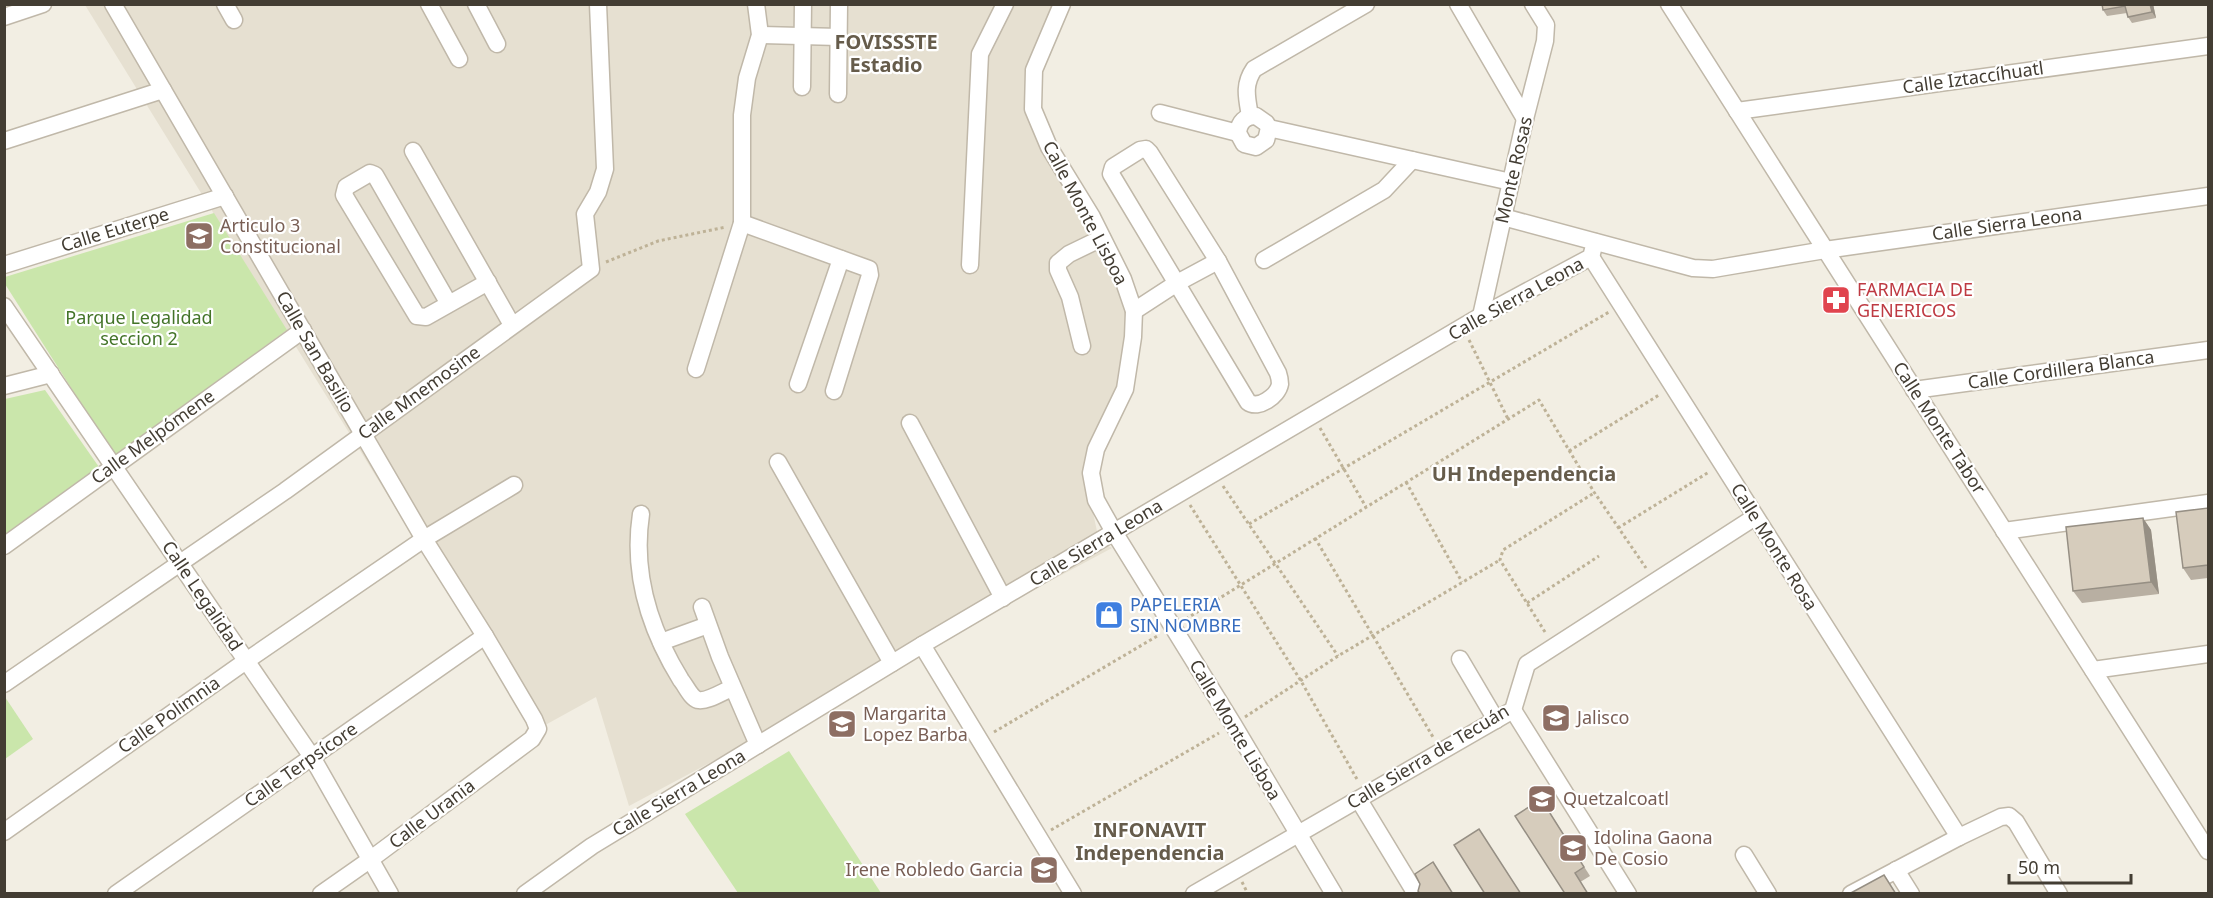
<svg xmlns="http://www.w3.org/2000/svg" width="2213" height="898" viewBox="0 0 2213 898" font-family="'Noto Sans',sans-serif">
<rect width="100%" height="100%" fill="#f2eee3"/>
<path fill="#e6e0d1" d="M85,5H1069L1027,103L1065,183L1133,319L1132,345L1090,498L1099,541L1112,548L629,806L596,697L538,729L435,572Z"/>
<g fill="#cae6ab">
<path d="M214,213L287,330L115,457L5,284V277Z"/>
<path d="M45,390L99,467L5,535V399Z"/>
<path d="M5,697L33,739L5,759H4Z"/>
<path d="M789,751L881,893H738L685,814Z"/>
</g>
<g fill="none" stroke-linecap="round" stroke-linejoin="round">
<g stroke="#c0b8a9" stroke-width="19">
<g id="minor">
<path d="M113,4L424,539L485,636L534,719L538,729L532,739L371,859L321,894"/>
<path d="M225,4L234,20"/>
<path d="M429,4L459,59"/>
<path d="M476,4L497,44"/>
<path d="M1062,4L1034,70L1033,109L1049,147L1092,217L1123,279L1134,311L1133,337L1125,389L1096,449L1091,473L1096,500L1114,532L1233,724L1334,894"/>
<path d="M1458,4L1525,119"/>
<path d="M1669,4L2208,851"/>
<path d="M4,17L43,4"/>
<path d="M760,35L839,37"/>
<path d="M802,87L803,4"/>
<path d="M838,94L839,4"/>
<path d="M1737,111L2208,46"/>
<path d="M1160,113L1238,133"/>
<path d="M1250,116C1247,98 1243,85 1254,69L1366,4"/>
<path d="M1269,128L1266,140L1256,147L1244,144L1238,133C1239,122 1245,116 1256,116L1266,123L1269,128L1511,182"/>
<path d="M4,141L163,90"/>
<path d="M1146,149L1150,153L1218,261L1278,373C1279,376 1280,381 1280,384C1278,396 1258,410 1248,402L1111,174L1113,167L1140,150Z"/>
<path d="M413,151L512,325"/>
<path d="M1503,217L1693,268L1713,269L1825,250L2208,196"/>
<path d="M742,223L869,269L870,275L834,391"/>
<path d="M1591,257L1959,837"/>
<path d="M1264,260L1384,190L1412,160"/>
<path d="M4,265L225,196"/>
<path d="M970,265L980,54L1005,4"/>
<path d="M449,304L375,175L370,173L346,187L344,195L417,316L426,317L488,282"/>
<path d="M4,306L312,757L390,894"/>
<path d="M1134,311L1177,283L1218,261"/>
<path d="M1481,316L1525,119L1545,41L1546,25L1533,4"/>
<path d="M1082,346L1070,297L1058,270V263L1069,254L1102,238"/>
<path d="M696,369L742,223V115L747,78L760,35L756,4"/>
<path d="M798,384L841,259"/>
<path d="M4,386L51,374"/>
<path d="M1914,390L2208,350"/>
<path d="M910,423L1003,598"/>
<path d="M778,462L892,663"/>
<path d="M641,514C632,573 650,630 681,680C686,686 691,698 698,700C707,702 724,691 732,688"/>
<path d="M2004,531L2208,503"/>
<path d="M4,546L303,330"/>
<path d="M702,607L720,657L758,745"/>
<path d="M661,642L708,625"/>
<path d="M922,645L1073,894"/>
<path d="M1460,659L1496,720"/>
<path d="M2093,670L2208,654"/>
<path d="M4,684L285,491L591,269L585,214L598,192L605,169L598,4"/>
<path d="M1513,710L1628,894"/>
<path d="M1359,800L1416,894"/>
<path d="M4,832L246,661L424,539L514,485"/>
<path d="M1744,855L1768,894"/>
<path d="M1896,870L1911,894"/>
<path d="M116,894L485,636"/>
<path d="M525,894L592,846L922,645L1481,316L1591,257L1595,242"/>
<path d="M1194,894L1513,710L1527,664L1755,517"/>
<path d="M1851,894L1959,837L2001,817L2009,816L2016,822L2059,894"/>
</g>
</g>
<g stroke="#beb297" stroke-width="3" stroke-dasharray="3 3" stroke-linecap="butt">
<path d="M606,262L658,241L726,227"/>
<path d="M1469,340L1508,419"/>
<path d="M1320,428L1366,507"/>
<path d="M1569,451L1659,395"/>
<path d="M1406,482L1462,582"/>
<path d="M1223,486L1338,656"/>
<path d="M1190,505L1301,681L1358,781"/>
<path d="M1249,524L1609,312"/>
<path d="M1618,528L1709,472"/>
<path d="M1315,538L1433,737"/>
<path d="M1527,603L1599,556"/>
<path d="M1186,619L1539,400L1594,492L1646,568"/>
<path d="M1545,632L1500,560L1503,550L1594,493"/>
<path d="M1245,717L1338,656L1500,560"/>
<path d="M994,732L1159,635"/>
<path d="M1051,830L1219,733"/>
<path d="M1242,882L1248,894"/>
</g>
<use href="#minor" stroke="#fff" stroke-width="16"/>
</g>
<g fill="#b8afa2">
<path d="M2102,4H2153L2156,18L2132,23L2128,17L2127,13L2107,16L2103,10Z"/>
<path d="M2208,508V578L2191,580L2183,568Z"/>
<path d="M2143,518L2151,530L2159,594L2082,603L2073,591Z"/>
<path d="M1547,808L1590,876L1564,892Z"/>
</g>
<g fill="#968f84">
<path d="M2150,4H2153L2156,18L2152,12Z"/>
<path d="M2143,518L2151,530L2159,594L2151,582Z"/>
</g>
<g fill="#d6ccbc" stroke="#968f84" stroke-width="1.5">
<path d="M2102,4H2150L2152,12L2128,17L2125,6L2103,10Z"/>
<path d="M2208,508V565L2183,568L2176,512Z"/>
<path d="M2143,518L2151,582L2073,591L2066,527Z"/>
<path d="M1541,799L1584,867L1575,873L1588,894H1563L1564,892L1515,816Z"/>
<path d="M1479,829L1521,894H1485L1454,845Z"/>
<path d="M1433,862L1453,894H1420L1418,891L1420,884L1415,874Z"/>
<path d="M1884,875L1896,894H1849Z"/>
</g>
<defs>
<g id="school-square" transform="scale(1.5)"><rect x="-9" y="-9" width="18" height="18" rx="4" fill="#8d6e63" stroke="#fff"/><path d="M0-5L7-2L0 1L-7-2ZM-4 1L0 2.5L4 1V4Q0 6-4 4Z" fill="#fff"/></g>
<g id="pharmacy-square" transform="scale(1.5)"><rect x="-9" y="-9" width="18" height="18" rx="4" fill="#e0444e" stroke="#fff"/><path d="M-2-6h4v4h4v4h-4v4h-4v-4h-4v-4h4Z" fill="#fff"/></g>
<g id="shop-square" transform="scale(1.5)"><rect x="-9" y="-9" width="18" height="18" rx="4" fill="#3f7fe0" stroke="#fff"/><path d="M-5-2.5h2.3a2.7 3.5 0 0 1 5.4 0H5L5.5 6h-11ZM-1.5-2.5h3a1.5 2.3 0 0 0-3 0Z" fill="#fff"/></g>
</defs>
<g fill-rule="evenodd">
<use href="#school-square" x="199" y="236"/>
<use href="#pharmacy-square" x="1836" y="300"/>
<use href="#shop-square" x="1109" y="615"/>
<use href="#school-square" x="1556" y="718"/>
<use href="#school-square" x="842" y="724"/>
<use href="#school-square" x="1542" y="799"/>
<use href="#school-square" x="1573" y="848"/>
<use href="#school-square" x="1044" y="870"/>
</g>
<g text-anchor="middle" stroke-width="4.5" stroke-linejoin="round" paint-order="stroke">
<g font-size="18" fill="#433d33" stroke="#fff">
<text transform="translate(1973 78) rotate(-8)" y="6">Calle Iztaccíhuatl</text>
<text transform="translate(1514 170) rotate(-77)" y="6">Monte Rosas</text>
<text transform="translate(1085 213) rotate(62)" y="6">Calle Monte Lisboa</text>
<text transform="translate(2007 224) rotate(-8)" y="6">Calle Sierra Leona</text>
<text transform="translate(115 230) rotate(-17)" y="6">Calle Euterpe</text>
<text transform="translate(1516 299) rotate(-29)" y="6">Calle Sierra Leona</text>
<text transform="translate(315 352) rotate(60)" y="6">Calle San Basilio</text>
<text transform="translate(2061 370) rotate(-8)" y="6">Calle Cordillera Blanca</text>
<text transform="translate(419 393) rotate(-36)" y="6">Calle Mnemosine</text>
<text transform="translate(1939 428) rotate(57)" y="6">Calle Monte Tabor</text>
<text transform="translate(153 437) rotate(-36)" y="6">Calle Melpómene</text>
<text transform="translate(1096 543) rotate(-31)" y="6">Calle Sierra Leona</text>
<text transform="translate(1774 547) rotate(58)" y="6">Calle Monte Rosa</text>
<text transform="translate(202 596) rotate(56)" y="6">Calle Legalidad</text>
<text transform="translate(169 715) rotate(-35)" y="6">Calle Polimnia</text>
<text transform="translate(1235 730) rotate(59)" y="6">Calle Monte Lisboa</text>
<text transform="translate(1428 757) rotate(-31)" y="6">Calle Sierra de Tecuán</text>
<text transform="translate(301 765) rotate(-35)" y="6">Calle Terpsícore</text>
<text transform="translate(679 793) rotate(-31)" y="6">Calle Sierra Leona</text>
<text transform="translate(432 814) rotate(-37)" y="6">Calle Urania</text>
</g>
<g font-size="18" fill="#785e54" stroke="#fff" text-anchor="start">
<text x="220" y="232">Articulo 3<tspan x="220" dy="21">Constitucional</tspan></text>
<text x="863" y="720">Margarita<tspan x="863" dy="21">Lopez Barba</tspan></text>
<text x="1577" y="724">Jalisco</text>
<text x="1563" y="805">Quetzalcoatl</text>
<text x="1594" y="844">Idolina Gaona<tspan x="1594" dy="21">De Cosio</tspan></text>
<text x="1023" y="876" text-anchor="end">Irene Robledo Garcia</text>
</g>
<g font-size="18" fill="#be3a42" stroke="#fff" text-anchor="start">
<text x="1857" y="296">FARMACIA DE<tspan x="1857" dy="21">GENERICOS</tspan></text>
</g>
<g font-size="18" fill="#437428" stroke="#fff">
<text x="139" y="324">Parque Legalidad<tspan x="139" dy="21">seccion 2</tspan></text>
</g>
<g font-size="18" fill="#366cbe" stroke="#fff" text-anchor="start">
<text x="1130" y="611">PAPELERIA<tspan x="1130" dy="21">SIN NOMBRE</tspan></text>
</g>
<g font-size="20" font-weight="bold" fill="#665c4b" stroke="#fff">
<text x="886" y="49">FOVISSSTE<tspan x="886" dy="23">Estadio</tspan></text>
<text x="1524" y="481">UH Independencia</text>
<text x="1150" y="837">INFONAVIT<tspan x="1150" dy="23">Independencia</tspan></text>
</g>
</g>
<rect width="2213" height="898" fill="none" stroke="#433d33" stroke-width="12"/>
<path d="M2009 874v9h122v-9" fill="none" stroke="#433d33" stroke-width="3"/>
<text x="2018" y="874" font-size="18" fill="#433d33" stroke="#ffffff" stroke-width="4.5" paint-order="stroke">50 m</text>
</svg>
